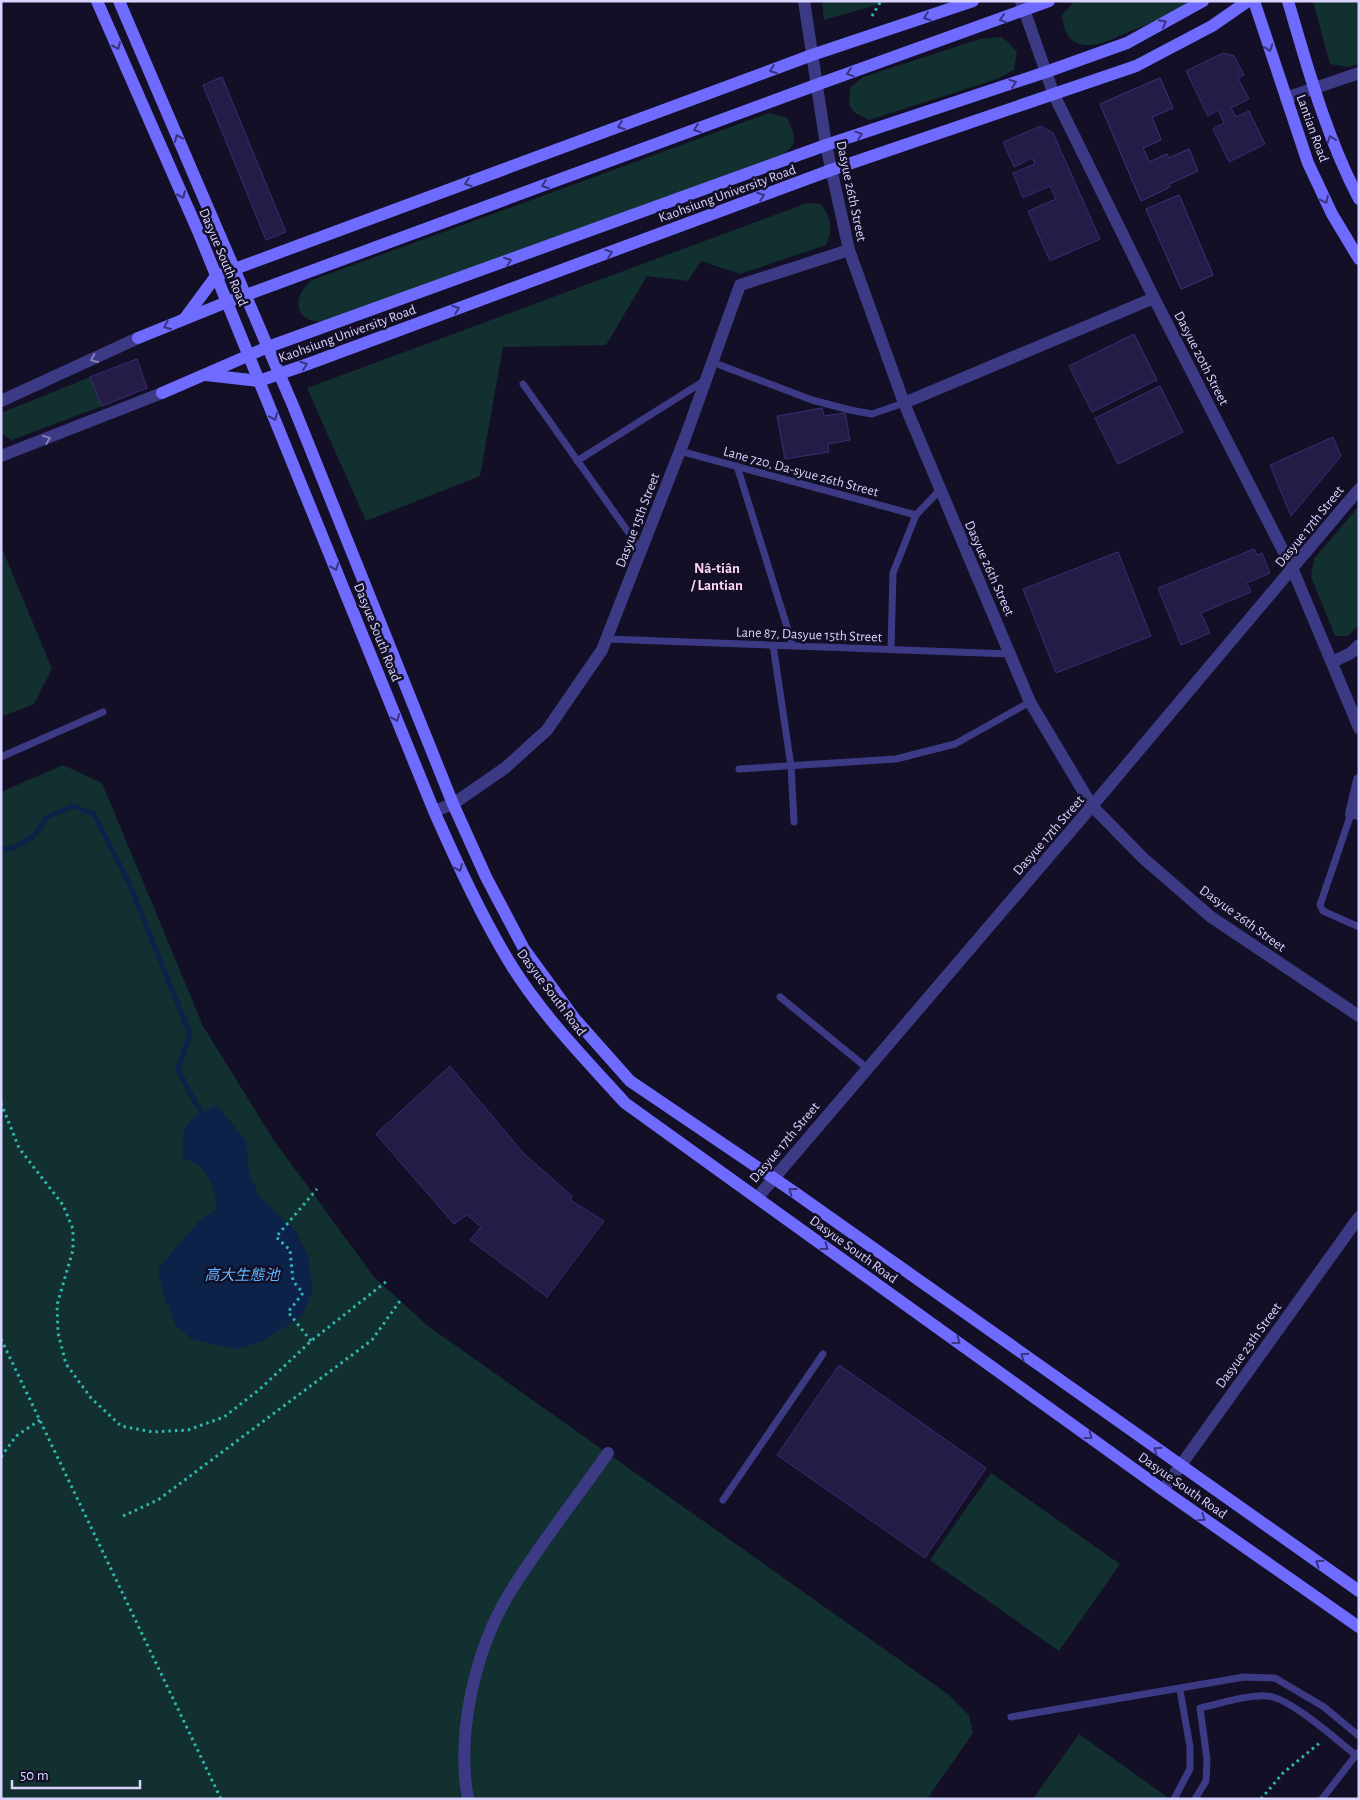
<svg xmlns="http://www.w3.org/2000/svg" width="1360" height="1800" viewBox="0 0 1360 1800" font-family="'Alegreya Sans','Noto Sans TC',sans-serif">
<rect width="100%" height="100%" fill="#130f26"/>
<g fill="#12302f">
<path d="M822,1H890L824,20Z"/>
<path d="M1075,1H1192L1188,7L1103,43C1076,49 1065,42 1062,15Z"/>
<path d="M1313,1H1359V64L1349,67L1330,64Z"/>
<path d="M1000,37L1007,41L1017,52L1014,70L997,79L869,120L855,113L849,105L850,88L863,77L980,39Z"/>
<path d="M769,113L787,118C795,135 800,145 781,155L329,320C297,328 288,299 312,280Z"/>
<path d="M807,203L821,204C831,218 833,229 826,245L740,274L701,261L688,281L647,276L606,345L503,347L480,476L366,521L307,388Z"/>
<path d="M90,377L102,406L12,440L2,434L1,413Z"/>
<path d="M1359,506V625L1348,636H1335L1311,577L1314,559Z"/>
<path d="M1,546L52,669L34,704L1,717Z"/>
<path d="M63,765L102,783L203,1026L273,1139L374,1277L428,1326L949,1695L969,1715L973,1733L927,1799H1V792Z"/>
<path d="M991,1473L1120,1564L1059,1651L930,1560Z"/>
<path d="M1079,1734L1170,1799H1033Z"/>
</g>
<path fill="#0c2248" d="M217,1105L246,1141L249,1172L259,1195L296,1231L308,1256L313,1290L301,1317L264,1340L238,1349L193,1340L176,1326L164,1296L158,1269L199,1221L217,1209C213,1186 209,1164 183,1159C181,1124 186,1120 217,1105Z"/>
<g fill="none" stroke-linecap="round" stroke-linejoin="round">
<path stroke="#0c2248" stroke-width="5" d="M1,849L13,848L34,836L47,817L73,806L94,814L129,883L190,1034L178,1070L201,1113"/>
</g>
<g fill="#241b47" stroke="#3b2d73">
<path d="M1223,53L1234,56L1244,75L1238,78L1249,99L1231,108L1236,117L1249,111L1265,144L1229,162L1213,129L1224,123L1218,110L1208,116L1186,71Z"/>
<path d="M222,77L286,232L266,240L203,85Z"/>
<path d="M1160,78L1173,108L1152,117L1161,140L1143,148L1149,162L1167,154L1169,158L1189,149L1198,171L1169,184L1170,187L1141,201L1100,104Z"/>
<path d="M1160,78L1173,108L1152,117L1161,140L1143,148L1149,162L1167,154L1169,158L1189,149L1198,171L1169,184L1170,187L1141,201L1100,104Z"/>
<path d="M1041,126L1053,133L1100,239L1050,261L1028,211L1056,199L1050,186L1023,198L1013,173L1035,164L1032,158L1014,167L1003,142Z"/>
<path d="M1179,195L1213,275L1181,289L1146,209Z"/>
<path d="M1179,195L1213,275L1181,289L1146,209Z"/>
<path d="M1134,334L1157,380L1092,412L1069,366Z"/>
<path d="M137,359L147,388L102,406L90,377Z"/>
<path d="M1160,386L1183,432L1118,464L1095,418Z"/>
<path d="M822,408L824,416L845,413L850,440L828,444L829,452L785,459L777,416Z"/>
<path d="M1333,437L1341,456L1291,516L1270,465Z"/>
<path d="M1254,549L1257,555L1262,553L1270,573L1247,583L1251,592L1201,613L1210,633L1181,645L1158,588Z"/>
<path d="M1118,552L1151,636L1056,673L1023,589Z"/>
<path d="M450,1066L524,1154L572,1196L570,1200L604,1221L547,1297L470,1240L481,1227L467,1215L454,1224L376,1134Z"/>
<path d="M839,1365L986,1468L925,1558L777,1455Z"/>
</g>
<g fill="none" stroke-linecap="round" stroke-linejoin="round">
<g stroke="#2fb8b0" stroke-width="3" stroke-dasharray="2.5 4" stroke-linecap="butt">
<path d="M872,16L881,1"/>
<path d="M1,1103L19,1148L63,1205L73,1229V1250L57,1305L58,1333L66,1364L91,1398L121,1426L153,1432L188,1430L224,1417L260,1389L311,1341L387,1281"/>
<path d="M1,1339L221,1799"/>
<path d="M311,1341L288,1312L303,1293L293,1281L290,1250L276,1237L317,1189"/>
<path d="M1,1457L16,1436L40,1420"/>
<path d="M123,1516L158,1500L372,1340L402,1298"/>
<path d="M1261,1799L1283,1773L1322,1741"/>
</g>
<g stroke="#3d3a85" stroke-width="7">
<path d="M712,362L812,400L850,410L872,414L904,403"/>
<path d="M523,384L641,550"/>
<path d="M680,451L916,515"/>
<path d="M577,461L704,381"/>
<path d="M737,466L793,646"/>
<path d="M606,639L1010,654"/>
<path d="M773,645L791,766L794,822"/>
<path d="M891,649L893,573L916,515L939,491"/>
<path d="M1,757L103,712"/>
<path d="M739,769L896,759L955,744L1030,702"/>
<path d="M1359,817L1351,814L1320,905L1323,911L1359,927"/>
<path d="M780,997L867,1068"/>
<path d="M723,1500L823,1354"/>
<path d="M1011,1717L1244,1677L1275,1678L1324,1707L1359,1736"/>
<path d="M1174,1799L1190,1769V1747L1180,1690"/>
<path d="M1195,1799L1206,1781L1207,1759L1200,1708C1219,1704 1255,1692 1273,1697C1297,1704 1335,1739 1356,1755L1359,1752"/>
<path d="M1322,1799L1356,1755"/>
</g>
<g stroke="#3d3a85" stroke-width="12">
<path d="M804,1L826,145L849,250L904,403L1030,702L1092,806L1143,858L1211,917L1359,1016"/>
<path d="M1021,1L1054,95L1154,298L1293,570L1359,728"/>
<path d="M1286,98L1359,73"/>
<path d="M1,401L138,338"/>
<path d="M904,403L1154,298"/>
<path d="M1,456L162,393"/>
<path d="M1332,662L1351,653L1359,645"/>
<path d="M434,811L453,804L505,768L547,730L602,650L685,438L740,285L849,250"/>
<path d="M1351,814L1359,780"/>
<path d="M757,1198L1092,806L1359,489"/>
<path d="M1163,1490L1359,1217"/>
<path d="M468,1799C456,1734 475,1650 509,1594C539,1545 575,1500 608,1453"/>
</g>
<g stroke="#6f6bff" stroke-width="12">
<path d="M97,1L198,231L434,811C458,865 482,918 513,968C544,1017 586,1060 625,1103L1163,1490L1359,1627"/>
<path d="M119,1L294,408L453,804L486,877L524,949L575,1019L630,1081L794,1192L1359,1591"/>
<path d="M1254,1L1308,163L1332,214L1359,259"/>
<path d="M1288,1C1308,69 1326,136 1359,199"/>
<path d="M185,318L216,276L812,55L973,1"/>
<path d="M138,338L227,302L816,85L1049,1"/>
<path d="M206,375L259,381L308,364L831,170L1136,66L1212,26L1248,1"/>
<path d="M162,393L268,347L826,145L1046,72L1127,43L1203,1"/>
</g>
</g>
<defs><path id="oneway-chevron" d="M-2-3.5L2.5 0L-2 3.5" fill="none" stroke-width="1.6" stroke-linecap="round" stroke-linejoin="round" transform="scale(1.25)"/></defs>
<g stroke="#38347d">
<use href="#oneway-chevron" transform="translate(927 17) rotate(161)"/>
<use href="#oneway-chevron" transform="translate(1003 19) rotate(161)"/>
<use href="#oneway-chevron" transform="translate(1163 23) rotate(-28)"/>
<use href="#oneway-chevron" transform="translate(117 46) rotate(66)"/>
<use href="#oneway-chevron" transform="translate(1269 48) rotate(71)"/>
<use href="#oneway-chevron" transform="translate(773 70) rotate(160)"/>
<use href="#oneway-chevron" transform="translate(850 73) rotate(161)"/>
<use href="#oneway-chevron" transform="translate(1013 83) rotate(-18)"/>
<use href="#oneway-chevron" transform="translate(621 126) rotate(160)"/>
<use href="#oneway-chevron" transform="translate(697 129) rotate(160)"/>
<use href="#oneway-chevron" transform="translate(859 135) rotate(-18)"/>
<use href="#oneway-chevron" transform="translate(178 138) rotate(-113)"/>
<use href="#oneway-chevron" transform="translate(1331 139) rotate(-110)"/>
<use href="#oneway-chevron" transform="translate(468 183) rotate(160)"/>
<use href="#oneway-chevron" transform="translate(545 185) rotate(160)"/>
<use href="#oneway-chevron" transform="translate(182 195) rotate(66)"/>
<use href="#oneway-chevron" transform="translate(761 196) rotate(-20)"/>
<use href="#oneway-chevron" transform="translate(1325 200) rotate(65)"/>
<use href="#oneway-chevron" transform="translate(609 253) rotate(-20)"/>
<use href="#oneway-chevron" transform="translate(508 261) rotate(-20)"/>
<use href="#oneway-chevron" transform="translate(456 309) rotate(-20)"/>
<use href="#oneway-chevron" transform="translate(167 326) rotate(157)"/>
<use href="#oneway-chevron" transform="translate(304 365) rotate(-19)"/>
<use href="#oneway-chevron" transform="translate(274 417) rotate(68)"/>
<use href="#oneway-chevron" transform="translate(335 567) rotate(68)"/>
<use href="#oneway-chevron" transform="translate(396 718) rotate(68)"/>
<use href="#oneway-chevron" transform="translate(459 868) rotate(66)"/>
<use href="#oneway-chevron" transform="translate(792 1191) rotate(-144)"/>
<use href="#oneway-chevron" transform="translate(825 1247) rotate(36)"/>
<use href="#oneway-chevron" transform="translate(957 1341) rotate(36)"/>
<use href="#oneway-chevron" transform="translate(1024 1356) rotate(-145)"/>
<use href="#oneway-chevron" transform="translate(1089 1436) rotate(36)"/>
<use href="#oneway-chevron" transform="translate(1157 1450) rotate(-145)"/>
<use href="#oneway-chevron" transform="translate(1202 1518) rotate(35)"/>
<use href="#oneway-chevron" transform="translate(1319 1563) rotate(-145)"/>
</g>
<g stroke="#837fbc">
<use href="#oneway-chevron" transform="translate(94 359) rotate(155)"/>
<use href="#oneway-chevron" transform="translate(47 439) rotate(-21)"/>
</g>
<g text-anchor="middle" stroke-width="5" stroke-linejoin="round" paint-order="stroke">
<g font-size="14" fill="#d9d4ff" stroke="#130f26">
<text transform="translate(1313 128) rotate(70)" y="5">Lantian Road</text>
<text transform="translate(852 191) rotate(78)" y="5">Dasyue 26th Street</text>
<text transform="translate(727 193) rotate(-20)" y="5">Kaohsiung University Road</text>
<text transform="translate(224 257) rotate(67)" y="5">Dasyue South Road</text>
<text transform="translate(347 333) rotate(-20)" y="5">Kaohsiung University Road</text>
<text transform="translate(1202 358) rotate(63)" y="5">Dasyue 20th Street</text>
<text transform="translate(801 471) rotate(15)" y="5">Lane 720, Da-syue 26th Street</text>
<text transform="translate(637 520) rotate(-69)" y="5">Dasyue 15th Street</text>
<text transform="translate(1309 526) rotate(-51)" y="5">Dasyue 17th Street</text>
<text transform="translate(990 568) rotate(66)" y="5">Dasyue 26th Street</text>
<text transform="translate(378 632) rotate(68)" y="5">Dasyue South Road</text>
<text transform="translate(809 634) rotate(2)" y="5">Lane 87, Dasyue 15th Street</text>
<text transform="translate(1048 835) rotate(-49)" y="5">Dasyue 17th Street</text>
<text transform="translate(1243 918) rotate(36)" y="5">Dasyue 26th Street</text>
<text transform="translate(552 992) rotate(53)" y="5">Dasyue South Road</text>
<text transform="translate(784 1142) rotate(-50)" y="5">Dasyue 17th Street</text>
<text transform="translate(854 1249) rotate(36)" y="5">Dasyue South Road</text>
<text transform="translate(1248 1345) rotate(-54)" y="5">Dasyue 23th Street</text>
<text transform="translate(1183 1485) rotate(35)" y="5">Dasyue South Road</text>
</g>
<g font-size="15" font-weight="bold" fill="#ffd6f0" stroke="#130f26">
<text x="717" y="573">Nâ-tiân<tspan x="717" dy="17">/ Lantian</tspan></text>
</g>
<g font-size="15" font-style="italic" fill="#62b6ff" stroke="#130f26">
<text x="242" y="1280">高大生態池</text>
</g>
</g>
<rect width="1360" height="1800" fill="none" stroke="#d9d4ff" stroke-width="5"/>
<path d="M12 1780v8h128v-8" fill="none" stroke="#d9d4ff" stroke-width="2.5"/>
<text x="20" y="1780" font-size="15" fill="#d9d4ff" stroke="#130f26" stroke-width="4" paint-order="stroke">50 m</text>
</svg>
